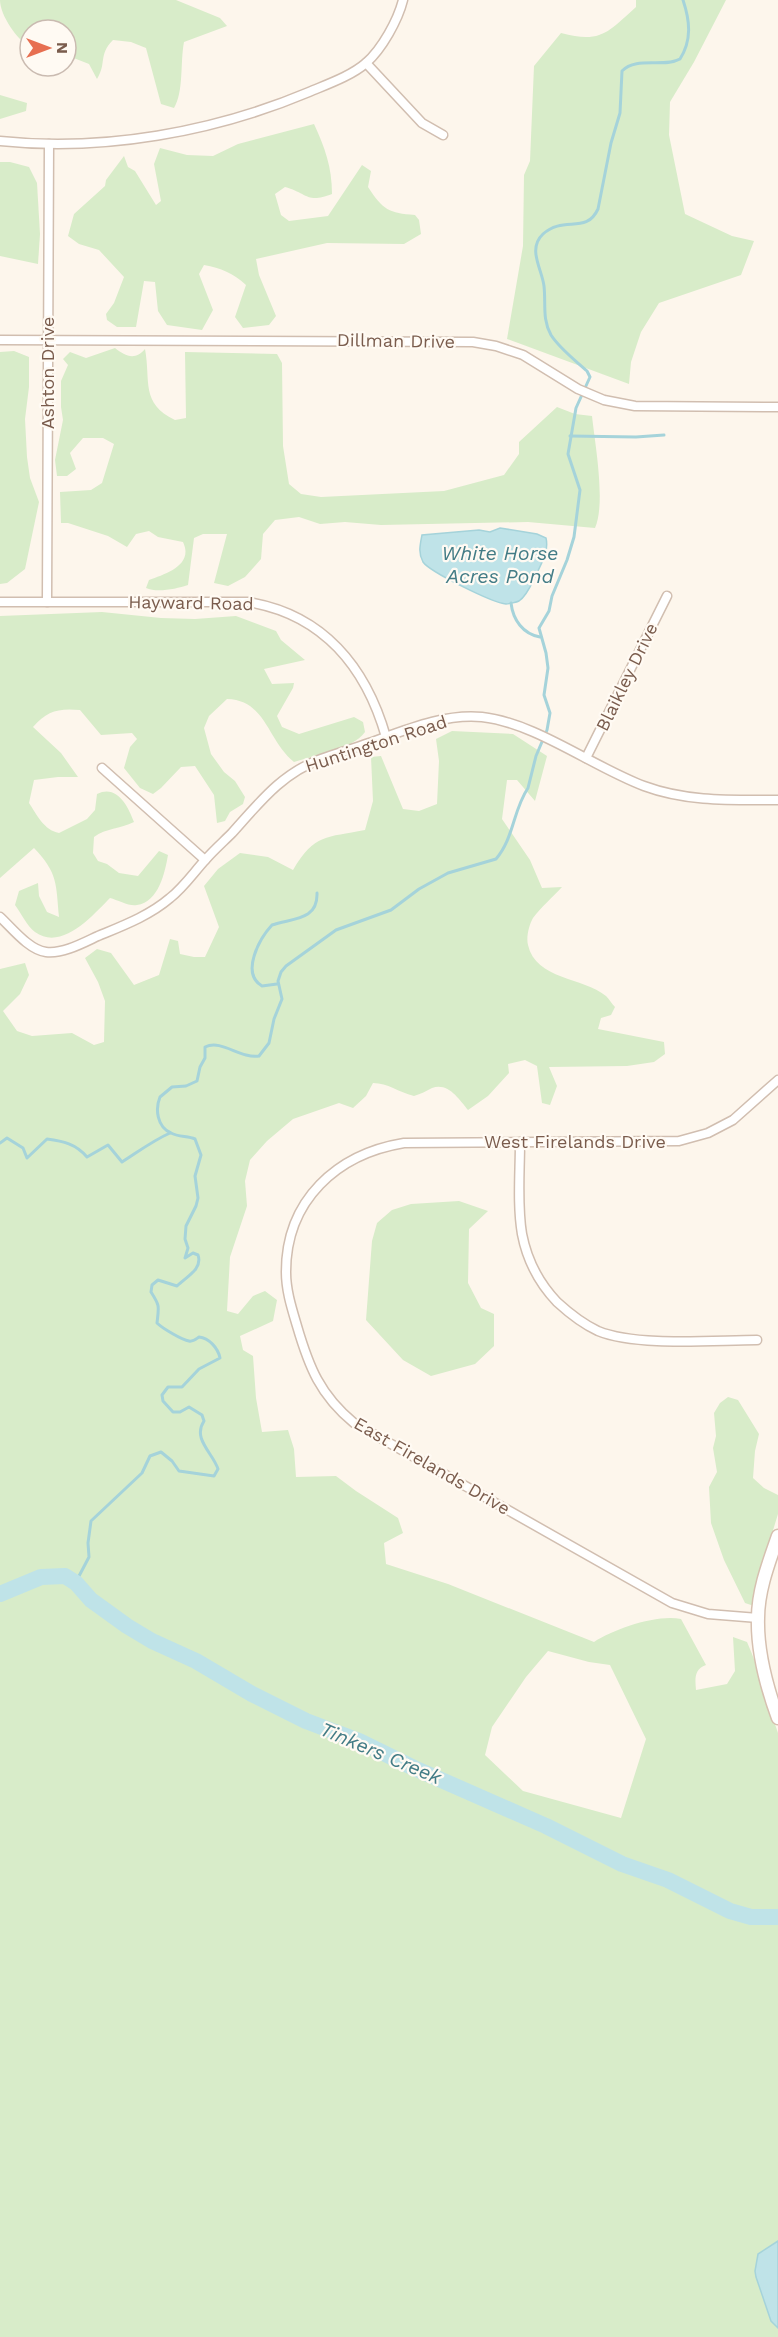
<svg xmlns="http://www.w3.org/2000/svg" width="778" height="2337" viewBox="0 0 778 2337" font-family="'Work Sans',sans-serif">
<rect width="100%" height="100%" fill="#fdf6ec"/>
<g fill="#d8ecc9" fill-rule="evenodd">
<path d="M0,0H176L220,18L227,26L184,42C180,63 184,91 174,108L161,104L146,48L131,42L113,40C98,55 107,63 97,79L89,64L66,55V30H30V47C17,40 0,15 0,0Z"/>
<path d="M636,0H726L694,62L670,102L669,135L685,214L732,236L754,241L741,275L659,303L641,332L631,362L629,384L507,339L523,246L524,175L530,161L534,66L561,33C601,44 608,32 636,7Z"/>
<path d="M0,95L27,103L26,111L0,119Z"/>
<path d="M314,124C325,148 332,167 332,194C307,204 307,193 285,187L275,194L281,215L289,221L328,216L362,165L371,171L368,187C383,210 389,213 415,215L419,220L421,234L404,244L327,243L256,259L259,275L276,316L269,325L243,328L235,317L246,285C233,273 221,268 204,265L199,274L213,310L202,330L167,325L158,311L155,282L144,281L136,327H117L107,320L106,314L114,303L124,277L99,250L79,244L68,236L74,214L105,186L106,180L124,156L128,167L135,171L156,205L161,201L154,164L160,148L187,155L213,156L238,144Z"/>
<path d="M0,162H10L29,167L37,183L40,234L38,264L0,256Z"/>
<path d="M115,348C125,356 135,361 145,349C151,381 140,403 175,420L186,418L185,352L277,354L282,363L283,446L289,484L301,494L321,497L444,491L504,475L519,454V442L557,407L575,414L592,416C595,444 606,503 595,528L528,522L381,525L345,522L320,524L299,517L275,520L263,534L261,559L245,577L228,586L214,583L227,534H203L194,538L188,585C176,589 157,593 146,588L149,580C166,574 194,565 183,542L158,537L149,531L136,534L127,547L108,536L68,523H61L60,492L91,490L102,483L114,444L103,438H83L70,453L76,469L67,476H57L55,460L63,420L61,407V381L68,365L63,359L70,352L86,358Z"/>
<path d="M14,351L29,357V387L25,419L27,457L30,478L39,502L25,569L7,583L0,584V352Z"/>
<path d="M102,612L161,618L195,619L236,616L276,631L281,640L305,660L264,669L272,684L294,683L293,688L277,716L282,727L299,734L354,717L363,722L365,732C352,750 315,755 294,762C267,740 266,700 227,699L209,716L204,728L211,754L224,772L235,781L245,797L243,804L230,812L225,821L217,823L214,795L195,766L181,767L161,788L153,794L140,788L124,768L130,747L137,739L132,733L101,735L80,710C58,708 47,711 33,727L61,753L78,777H58L34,780L29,803C37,815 44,830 59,833L87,819L95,810L97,794C117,784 128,806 134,822C120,829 106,828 94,837L93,853L98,861L107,864L119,873L138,876L159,851L168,855C165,872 159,902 137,905C130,907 118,900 110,898C94,914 62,952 35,932C27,926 21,913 15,905L19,891L38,883L39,896L47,912L59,917C56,884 58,873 34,848L0,878V616Z"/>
<path d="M452,731L513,734L547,756L535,801L517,780H507L502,819L530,860L542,888L562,887C553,897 541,907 533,918C529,925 526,937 528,945C536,980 583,977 606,996C609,999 612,1004 615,1007L611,1015L601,1018L598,1029L664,1042L665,1054L654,1062L627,1066L549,1067L557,1086L550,1105L542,1103L537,1066L525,1060L508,1064L509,1073L488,1096L468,1110C459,1099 448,1082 432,1088C426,1091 421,1094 414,1096C398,1092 388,1083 373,1083L366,1096L353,1108L339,1103L293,1119L267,1141L250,1160L245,1181L247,1206L230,1257L227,1311L238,1314L253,1296L265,1291L277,1300L273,1321L240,1336L243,1350L253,1356L256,1398L262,1432L288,1430L294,1449L296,1477L336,1476L356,1491L398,1518L403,1533L384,1543L386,1564L448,1584L594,1642C614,1629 657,1614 681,1619L706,1665C694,1669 695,1679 696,1690L727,1684L735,1671L733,1637L747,1642C760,1671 767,1702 778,1733V2337H0V969L25,963L29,975L20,994L3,1011L17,1031L32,1036L72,1033L94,1045L104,1042L105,1001L98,982L85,958L97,949L111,953L134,985L159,975L170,939L178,941L180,954L194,957H205L219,927L204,886L218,869L240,853L268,857L293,870C315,833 326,838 365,830L373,801L371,757L381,756L403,809L419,811L437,804L439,761L436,739ZM548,1651L589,1662L610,1665L646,1739L621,1818L523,1791L485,1755L492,1727L526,1677Z"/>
<path d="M459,1201L488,1211L469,1229L468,1283L481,1308L494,1314V1346L475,1364L431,1376L403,1360L366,1320L372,1241L377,1223L392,1210L411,1204Z"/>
<path d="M728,1397L738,1400L759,1434L755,1451L753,1478L764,1488L778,1495V1514L755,1589L754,1606L745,1603L724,1560L711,1523L709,1487L717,1472L713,1448L716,1436L714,1413L720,1403Z"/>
</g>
<g fill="#bfe3e8" stroke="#a5d3da" stroke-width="1.5">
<path d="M500,528L537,534L546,538C549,551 542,562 537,573C532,582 528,595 519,601C517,602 509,604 506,604C493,603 430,572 423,562C418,553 420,545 422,535L479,530L490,532Z"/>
<path d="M778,2241V2328L771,2321L756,2277L755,2271L758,2254Z"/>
</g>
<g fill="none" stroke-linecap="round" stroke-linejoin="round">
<g stroke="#a5d3da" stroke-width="3">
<path d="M570,436L636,437L664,435"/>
<path d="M511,603C513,620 523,634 540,637"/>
<path d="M277,984L262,986C240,973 260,938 272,925C292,918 318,921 317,893"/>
<path d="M0,1143L7,1138L23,1148L27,1158L47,1139C63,1141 76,1144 87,1157L108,1145L122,1162C138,1152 152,1141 170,1133"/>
<path d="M78,1578L89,1557L88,1543L91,1521L142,1473L150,1456L161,1452L172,1461L179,1471L214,1476L218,1469C213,1453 192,1439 204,1421L202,1415L189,1407L180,1412H173L163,1401L162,1395L168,1387H182L199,1369L220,1358C218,1348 209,1338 199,1337C196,1339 193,1342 189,1341C182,1340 162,1328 157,1323C159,1306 160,1306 151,1292L152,1285L158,1280L177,1286C186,1277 203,1269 198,1255L193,1253L185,1258L188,1248L185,1239L186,1226L196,1206L198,1198L195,1176L201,1155L195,1139C188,1136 178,1137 171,1133C157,1127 155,1109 160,1097L172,1087L186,1086L197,1081L200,1067L205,1058V1047C222,1039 240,1059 259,1056L269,1043L274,1019L282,999L278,981L281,972L286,966L336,930L391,910L419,889L448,873L496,859C514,838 513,810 528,788L536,756L547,730L550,713L544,695L548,668L546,653L539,628L549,611L552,596L567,560L574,537L580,490L568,454L576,408L590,377L587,371C575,360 560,349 551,335C542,319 546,304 544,286C542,269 527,249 543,234C564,215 586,235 598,209L611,143L620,113L622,71C636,56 664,68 680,59C692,40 690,21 683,0"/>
</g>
<path stroke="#bfe3e8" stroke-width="16" d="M0,1594L41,1577L65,1576L76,1583L91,1600L127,1626L152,1641L196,1661L252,1694L306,1721L359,1741L414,1768L546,1826L622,1864L668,1880L730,1911L751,1917H778"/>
<g stroke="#d1beb0" stroke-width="11">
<g id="street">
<path d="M366,63L422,123L443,135"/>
<path d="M0,141C103,152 214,132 309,92C328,84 351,76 366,63C382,49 398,20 403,0"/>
<path d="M0,340L473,342L496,346L523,355L578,389L604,400L635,406L778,407"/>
<path d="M0,602H248C323,614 366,667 386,737"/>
<path d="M47,602L49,144"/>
<path d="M586,758L667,596"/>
<path d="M102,768L205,860"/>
<path d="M0,917C12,928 29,950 46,952C63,954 83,943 98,936C122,926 149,916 170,898C184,887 194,872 206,859C214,850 223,842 232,833C259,803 282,773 321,759C337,753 353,749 369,743C403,731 444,713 482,717C536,723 593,767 644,786C687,802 732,800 778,800"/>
<path d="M520,1142C520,1172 517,1205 522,1234C527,1260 539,1283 557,1302C569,1313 583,1324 598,1331C637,1347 714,1340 757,1340"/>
<path d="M758,1618L708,1614L672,1603L354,1423C320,1395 309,1367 297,1326C292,1309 286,1291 286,1272C286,1200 337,1154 404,1143L679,1141L708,1133L733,1120L778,1080"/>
</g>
</g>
<g stroke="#d6c0b0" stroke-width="15">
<path id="secondary" d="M778,1536C769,1562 758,1590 758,1618C757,1651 767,1688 778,1718"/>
</g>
<use href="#street" stroke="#fff" stroke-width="8"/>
<use href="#secondary" stroke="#fff" stroke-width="12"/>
</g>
<g text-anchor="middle" stroke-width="4.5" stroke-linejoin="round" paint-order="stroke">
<g font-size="18" fill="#7a5c4d" stroke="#fffaf3">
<text transform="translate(396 341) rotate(1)" y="6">Dillman Drive</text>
<text transform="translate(48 373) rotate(-90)" y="6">Ashton Drive</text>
<text transform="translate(191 603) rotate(1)" y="6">Hayward Road</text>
<text transform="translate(627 677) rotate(-64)" y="6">Blaikley Drive</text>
<text transform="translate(376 744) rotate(-18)" y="6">Huntington Road</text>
<text x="575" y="1148">West Firelands Drive</text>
<text transform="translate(432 1466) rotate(30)" y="6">East Firelands Drive</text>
</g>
<g font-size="20" font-style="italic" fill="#437c86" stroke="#fffaf3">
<text x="500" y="560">White Horse<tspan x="500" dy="23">Acres Pond</tspan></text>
<text transform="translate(381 1753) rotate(23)" y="7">Tinkers Creek</text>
</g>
</g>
<g transform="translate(48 48) rotate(90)"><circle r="28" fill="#fffaf3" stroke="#cabbb1" stroke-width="1.5"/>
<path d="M0-4.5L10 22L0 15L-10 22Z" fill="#e76f51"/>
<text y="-9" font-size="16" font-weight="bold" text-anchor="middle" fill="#7a5c4d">N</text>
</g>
</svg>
